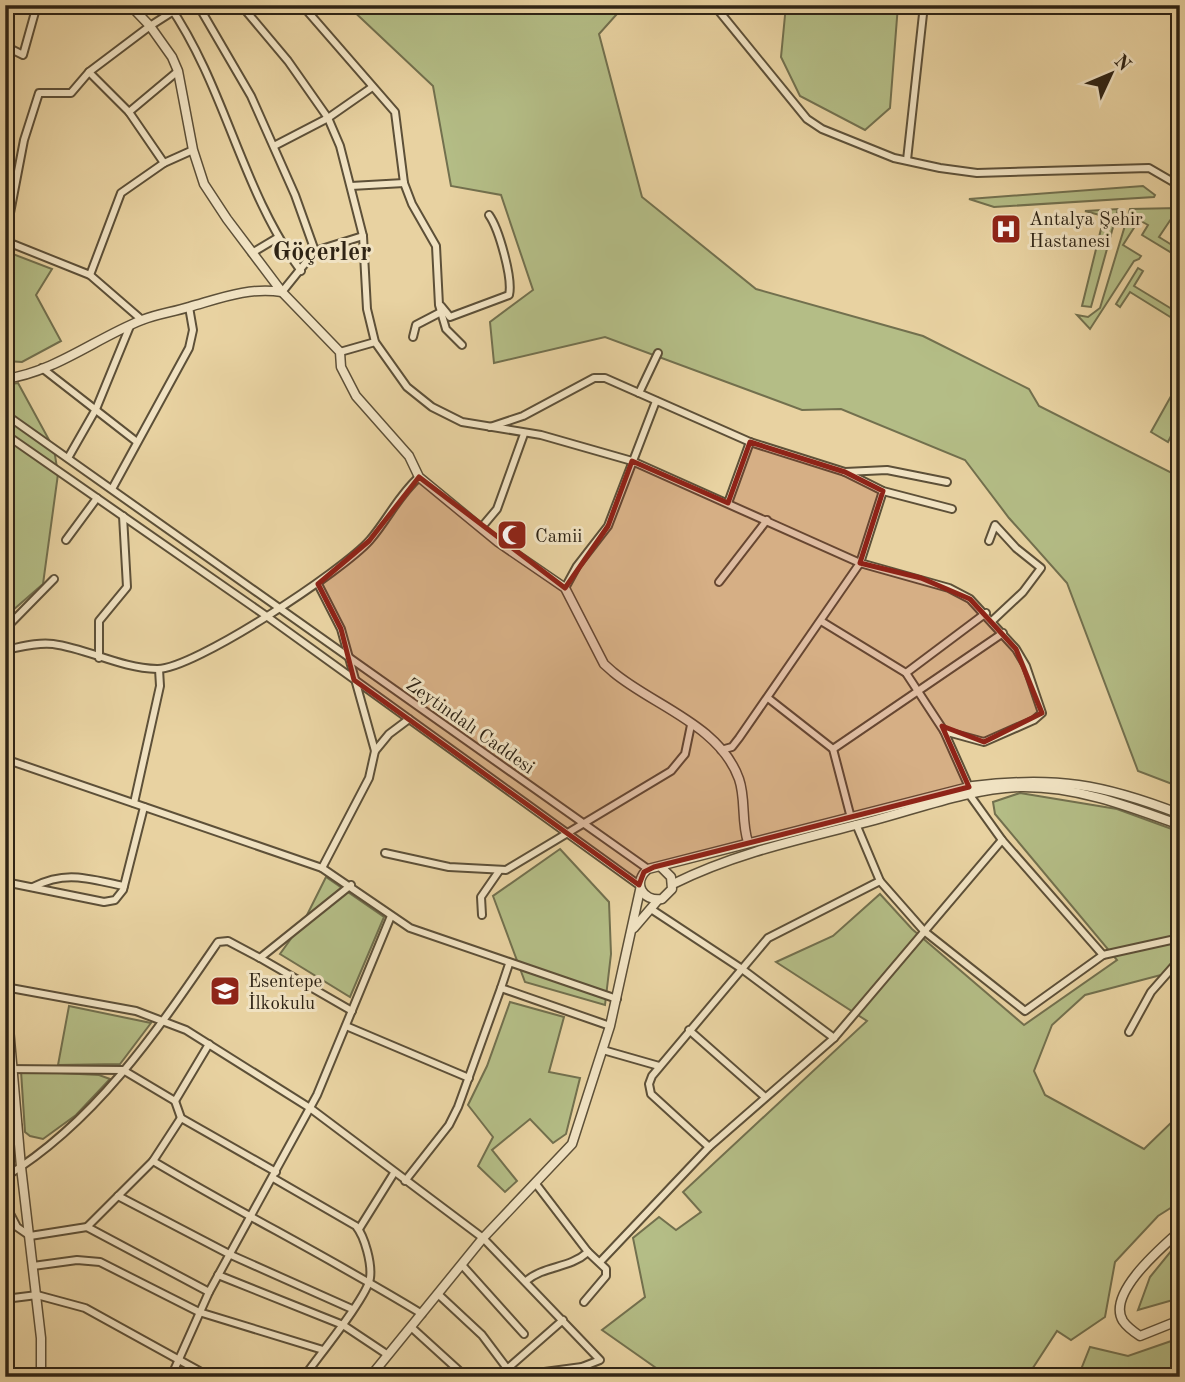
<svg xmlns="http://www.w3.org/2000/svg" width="1185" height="1382" viewBox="0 0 1185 1382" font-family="'Old Standard TT',serif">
<rect width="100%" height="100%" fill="#e8d2a1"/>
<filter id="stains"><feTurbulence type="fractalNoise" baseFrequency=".00286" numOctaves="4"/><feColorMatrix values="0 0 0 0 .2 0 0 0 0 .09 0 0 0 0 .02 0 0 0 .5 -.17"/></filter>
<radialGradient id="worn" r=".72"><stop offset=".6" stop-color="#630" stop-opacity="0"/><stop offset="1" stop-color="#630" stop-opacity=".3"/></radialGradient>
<g fill="#b4bd86" stroke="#72704e" stroke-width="2">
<path d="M347,5H625L599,34L642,197L756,289L923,336L1029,389L1039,406L1180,477V787L1138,771L1067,583L1009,518L965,460L841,409L802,410L605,337L494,363L490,322L533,290L501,195L451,186L433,86Z"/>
<path d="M786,5H898L890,108L865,130L800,96L781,57Z"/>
<path d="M1143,186L1155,195L1154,197L994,207L969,199Z"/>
<path d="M1178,208L1180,220L1173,216L1159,237L1180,250V258L1142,235L1148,225L1139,220L1123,245L1141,256L1139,259L1134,261L1090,329L1077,315L1088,317L1100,308L1130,209Z"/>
<path d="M1118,209L1091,307L1082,306L1101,229H1105L1107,217L1085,211Z"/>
<path d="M5,251L52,269L36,295L61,341L22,362L5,361Z"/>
<path d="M1138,268L1143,271L1134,286L1180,314V323L1130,292L1120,307L1116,304Z"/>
<path d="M1180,380V418L1168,442L1151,432Z"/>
<path d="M18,383L54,449L58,474L43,584L5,617V385Z"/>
<path d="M1020,793L1117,809L1180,832V970L1085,995L1052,1025L1034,1071L1045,1095L1144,1149L1180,1114V1202L1158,1216L1115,1262L1105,1317L1071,1340L1057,1331L1027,1377H669L602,1330L645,1297L633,1238L659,1217L676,1230L701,1212L683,1192L867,1021L776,962L833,936L880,894L912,929L1024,1025L1117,960L995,814L993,802Z"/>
<path d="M560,849L609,902L611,954L605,1005L525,982L493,896Z"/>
<path d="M326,877L384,917L350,997L280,954L305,919Z"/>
<path d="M510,1002L564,1017L549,1072L580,1078L566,1134L553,1143L530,1119L492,1150L517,1181L505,1192L478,1166L493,1137L468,1105L487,1066Z"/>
<path d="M69,1006L151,1023L120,1064L58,1065Z"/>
<path d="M21,1071L99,1075L110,1079L76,1115L43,1139L30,1136L25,1132Z"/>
<path d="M1180,1240V1298L1138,1310L1150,1277Z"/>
<path d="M1180,1338V1377H1078L1090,1347L1128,1356Z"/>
</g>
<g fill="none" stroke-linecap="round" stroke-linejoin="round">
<g stroke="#5d5038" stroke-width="10">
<g id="minor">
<path d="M169,5C226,88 241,190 301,271"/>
<path d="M198,5L251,96L295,195L315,251"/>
<path d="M241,5L288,61L328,118L340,146L363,236L367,309L375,342L407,387L432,407L462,422L541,435L632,461L860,563L949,588L970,599L1016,649L1026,666L1042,713L1034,720L984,742L944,731L906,673L821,621"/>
<path d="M302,5L395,112L404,183L412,204L436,246L439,305L446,329L462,345"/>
<path d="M714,5L807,119L822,129L894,158L940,168L977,173L1149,168L1180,186"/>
<path d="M5,46L23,55L37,5"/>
<path d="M89,72L129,112L164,163"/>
<path d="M129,112L178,71"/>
<path d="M274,146L328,118L371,88"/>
<path d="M907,160L924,5"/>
<path d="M351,186L404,183"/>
<path d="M5,239L24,140L39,93H71L89,72L150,26L183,5"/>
<path d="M5,241L90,275L142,320"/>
<path d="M252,253L277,238"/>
<path d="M90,275L121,193L164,163L193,150"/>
<path d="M282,292L315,251L363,236"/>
<path d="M441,306L450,317L509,295C513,279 499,229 489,215"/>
<path d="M413,337L416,325L441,312"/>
<path d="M340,352L375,342"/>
<path d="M42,368L137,442"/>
<path d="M639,393L658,353"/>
<path d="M5,414L648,869"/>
<path d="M490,427L523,416L594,378H605L750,442L845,472L883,491L952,509"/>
<path d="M5,434L265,615L639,885"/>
<path d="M68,458L96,409L130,326"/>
<path d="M845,472L887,470L947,482"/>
<path d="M112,489L189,348L193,330L189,307"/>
<path d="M728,503L750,442"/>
<path d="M481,528L497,509L524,434"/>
<path d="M66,540L97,498"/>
<path d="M989,541L995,525L1016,548L1041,568L1023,592L992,621"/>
<path d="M719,582L767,520"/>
<path d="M318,584L341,629L375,751L369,778L322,868"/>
<path d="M565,588L577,566L608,526L656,401"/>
<path d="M5,629L54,579"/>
<path d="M5,650C21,647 37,642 53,644C89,649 120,668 157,669C193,670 344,570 370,540C388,519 398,496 419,477"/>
<path d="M99,658V621L127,587L123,516"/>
<path d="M906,673L986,613"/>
<path d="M768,698L833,749L851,818"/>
<path d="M944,731L969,787"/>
<path d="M833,749L1003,633"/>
<path d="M721,750L732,747L739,738L860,563L883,491"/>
<path d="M375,751L389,734L409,719"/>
<path d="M5,759L322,868L410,928L617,999"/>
<path d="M969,794L1002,840L1103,955L1180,938"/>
<path d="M134,803L160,686L159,669"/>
<path d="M385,853L449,867L506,870L671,771L685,754L691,725"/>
<path d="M880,881L924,931L1025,1011L1103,955"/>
<path d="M5,882L104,902L115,900L123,890L144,807"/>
<path d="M33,887C67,870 88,879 124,886"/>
<path d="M651,909L742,969L834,1038"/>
<path d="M482,915L481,897L499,871"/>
<path d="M260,958L352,1011"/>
<path d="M509,964L501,988L610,1026"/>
<path d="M5,987L136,1011L186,1030L310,1108L483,1238L600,1360L582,1367L507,1377"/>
<path d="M346,1026L469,1078"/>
<path d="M689,1030L765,1097"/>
<path d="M1129,1032L1151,992L1180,959"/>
<path d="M603,1050L659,1066"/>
<path d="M5,1069L123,1070L175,1101L209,1044"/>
<path d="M175,1101L181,1118L276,1172"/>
<path d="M5,1123L18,1126"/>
<path d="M709,1147L651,1094L649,1084L652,1076L768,938L880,881L856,824"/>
<path d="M153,1161L181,1118"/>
<path d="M5,1177C97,1121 159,1028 218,942L228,941L260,958L351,885"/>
<path d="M273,1178L356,1226C365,1237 372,1264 370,1278C368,1296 317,1358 304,1377"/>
<path d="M405,1181L449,1125L458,1107L501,988"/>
<path d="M536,1184L588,1252L606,1269V1276L584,1302"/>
<path d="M118,1196L231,1255L352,1309"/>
<path d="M5,1204L17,1227L30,1236L87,1227L153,1161C242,1214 334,1260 422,1314"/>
<path d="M87,1227L209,1292"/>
<path d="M359,1229L394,1173"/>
<path d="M601,1261L709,1147L834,1038L1002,840"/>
<path d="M462,1265L524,1334"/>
<path d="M33,1266L77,1260L100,1262L199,1312L323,1350"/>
<path d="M218,1275L343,1325L388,1355"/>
<path d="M526,1281C545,1265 569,1269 588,1252"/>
<path d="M438,1294L482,1335L512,1375"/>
<path d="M5,1299L37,1295L85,1308L210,1377"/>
<path d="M411,1327L466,1377"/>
<path d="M582,1367L588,1377"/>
<path d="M507,1369L563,1320"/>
<path d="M171,1377L209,1292L317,1095L391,916"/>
</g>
</g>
<g stroke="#5d5038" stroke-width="11">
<g id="tertiary">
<path d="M130,5L150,26L172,57L178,71L193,150L204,184L227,219L282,292L340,352L341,367L356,396L409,456L419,477L498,542L565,588L604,664L613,672C652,705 720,725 739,779C746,799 741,821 748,842"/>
<path d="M5,379C55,372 96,338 142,320C157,314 173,312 189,307C221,298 248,287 282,292"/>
<path d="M661,867L671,877L672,889L662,899C642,902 632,882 648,869L973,786C1055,776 1103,784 1180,814"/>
<path d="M673,884C737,852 806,838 875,820C923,807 971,789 1020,787C1076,786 1128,806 1180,825"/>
<path d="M634,928L658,900"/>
<path d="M5,982L21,1167L41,1338V1377"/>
<path d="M1180,1231C1162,1247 1106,1294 1123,1321C1127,1327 1134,1332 1140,1336L1180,1320"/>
<path d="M370,1377L483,1238L572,1144L610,1026L640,890"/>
</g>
</g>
<use href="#minor" stroke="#f0e2c2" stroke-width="6"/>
<use href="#tertiary" stroke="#f0e2c2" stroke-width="8"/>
</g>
<path fill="#8f2418" fill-opacity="0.2" stroke="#8f2418" stroke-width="5" stroke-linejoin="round" d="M750,442L845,472L883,491L860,563L921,578L970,599L1016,649L1042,713L984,742L942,726L969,787L654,867L644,872L639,885L354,680L341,629L318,584L369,541L419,477L565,588L608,526L632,461L728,503Z"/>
<defs>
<g id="hospital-square" transform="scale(1.575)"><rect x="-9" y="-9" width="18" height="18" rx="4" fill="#8f2418" stroke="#f0e2c2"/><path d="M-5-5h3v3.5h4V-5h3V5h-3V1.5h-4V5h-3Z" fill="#fff"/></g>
<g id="mosque-square" transform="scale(1.575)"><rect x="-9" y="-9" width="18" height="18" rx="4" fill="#8f2418" stroke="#f0e2c2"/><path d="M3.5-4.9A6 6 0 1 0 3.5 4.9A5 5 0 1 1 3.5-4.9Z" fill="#fff"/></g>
<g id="school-square" transform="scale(1.575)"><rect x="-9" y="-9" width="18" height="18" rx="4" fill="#8f2418" stroke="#f0e2c2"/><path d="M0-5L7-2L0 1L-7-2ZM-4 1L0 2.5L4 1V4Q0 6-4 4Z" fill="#fff"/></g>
</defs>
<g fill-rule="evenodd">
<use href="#hospital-square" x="1006" y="229"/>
<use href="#mosque-square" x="512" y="535"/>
<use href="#school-square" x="225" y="991"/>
</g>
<g text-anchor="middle" stroke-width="6" stroke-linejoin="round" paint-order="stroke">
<g font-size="19" fill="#2f2415" stroke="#f0e2c2" text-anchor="start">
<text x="1029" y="225">Antalya Şehir<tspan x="1029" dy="22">Hastanesi</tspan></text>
<text x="535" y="542">Camii</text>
<text x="248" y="987">Esentepe<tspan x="248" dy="22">İlkokulu</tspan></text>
</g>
<g font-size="19" fill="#2f2415" stroke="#f0e2c2">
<text transform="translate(471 725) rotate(35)" y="7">Zeytindalı Caddesi</text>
</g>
<g font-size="26" font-weight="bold" fill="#2f2415" stroke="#f0e2c2">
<text x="322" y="260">Göçerler</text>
</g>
</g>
<rect width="1185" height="1382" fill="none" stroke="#e8d2a1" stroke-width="28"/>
<rect x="7" y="7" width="1171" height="1368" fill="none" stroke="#2f2415" stroke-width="3.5"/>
<rect x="14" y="14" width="1157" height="1354" fill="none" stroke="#2f2415" stroke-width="2"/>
<g transform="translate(1111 74) rotate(46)" stroke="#f0e2c2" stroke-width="5" paint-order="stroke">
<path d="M0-5L12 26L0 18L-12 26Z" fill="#2f2415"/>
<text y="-10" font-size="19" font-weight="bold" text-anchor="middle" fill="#2f2415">N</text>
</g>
<rect width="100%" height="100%" filter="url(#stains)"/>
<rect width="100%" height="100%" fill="url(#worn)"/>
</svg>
